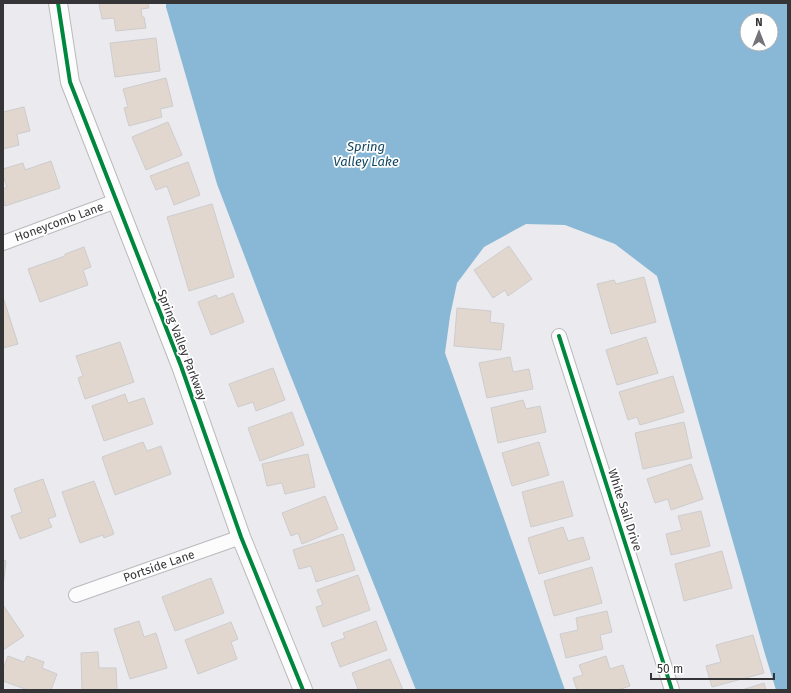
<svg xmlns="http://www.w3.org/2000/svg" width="791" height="693" viewBox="0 0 791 693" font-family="'Fira Sans',sans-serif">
<rect width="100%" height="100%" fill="#eaeaef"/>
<path fill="#89b8d6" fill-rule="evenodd" d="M166,3H788V690H776L765,654L657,276L615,244L565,225L526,224L484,247L457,283L450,316L445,353L565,690H416L280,349L217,184L166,7ZM747,20H771V44H747Z"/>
<g fill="#e2d7cf" stroke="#cdcccd">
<path d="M99,3H148L149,8L141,9L142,17H144L146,28L116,31L114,18L102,19Z"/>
<path d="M156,38L160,71L115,77L110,43Z"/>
<path d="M166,78L173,106L160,109L162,117L129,126L124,108L128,107L123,89Z"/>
<path d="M24,107L30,131L17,134L19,145L3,149V112Z"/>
<path d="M168,122L182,155L146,170L132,137Z"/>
<path d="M51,161L60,188L5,206L3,198V189L7,187L3,175V169L23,163L25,170Z"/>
<path d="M188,162L200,195L174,205L167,186L156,190L150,176Z"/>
<path d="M212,204L234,277L189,291L167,217Z"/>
<path d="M509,246L532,279L508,296L505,290L493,298L474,270Z"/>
<path d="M84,247L91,267L83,270L88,285L40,302L28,269L65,256V254Z"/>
<path d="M644,277L656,322L611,334L597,284L614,280L616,284Z"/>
<path d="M233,293L244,322L211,335L198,302L216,295L218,299Z"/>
<path d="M3,297L18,344L3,348Z"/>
<path d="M457,308L491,311L490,322L504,324L501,350L454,346Z"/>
<path d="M646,337L658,373L617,385L606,350Z"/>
<path d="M120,342L134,382L85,399L78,378L83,376L76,356Z"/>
<path d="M510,357L513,372L529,369L533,389L487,398L479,363Z"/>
<path d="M273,368L285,400L256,411L253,402L238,407L229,384Z"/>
<path d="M673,376L684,412L640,425L637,417L628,420L619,392Z"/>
<path d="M125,394L128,403L144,398L153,424L104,441L92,406Z"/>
<path d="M523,400L526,409L540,406L546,432L498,443L491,408Z"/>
<path d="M292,412L304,445L260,461L248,428Z"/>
<path d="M684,422L692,458L643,469L635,433Z"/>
<path d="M143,442L147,451L161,446L171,474L115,495L102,457Z"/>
<path d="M539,442L549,475L512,486L502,453Z"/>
<path d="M308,454L315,487L285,494L282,483L267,486L262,464Z"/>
<path d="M691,464L703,499L671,510L668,499L655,503L647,479Z"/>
<path d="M43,479L56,516L48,519L52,527L20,539L11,516L22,512L14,489Z"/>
<path d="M94,481L114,534L104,538L103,535L80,543L62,492Z"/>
<path d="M563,481L573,516L531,527L522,492Z"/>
<path d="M325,496L338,529L302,544L298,533L291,536L282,513Z"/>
<path d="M701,511L710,546L671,555L666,534L682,530L678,516Z"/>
<path d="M563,527L568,541L583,537L590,559L539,574L528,538Z"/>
<path d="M343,534L355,570L316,582L311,566L299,569L293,550Z"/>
<path d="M722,551L732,588L684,601L675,564Z"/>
<path d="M3,560L6,561L3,586Z"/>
<path d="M592,567L602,603L554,616L544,581Z"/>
<path d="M358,575L370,610L323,627L316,607L323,605L317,590Z"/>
<path d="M211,578L224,613L175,631L162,597Z"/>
<path d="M3,605L24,636L3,650Z"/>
<path d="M607,611L612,632L600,635L603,649L566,658L560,634L578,630L576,618Z"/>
<path d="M139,621L144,637L156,633L167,668L130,679L114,629Z"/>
<path d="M376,621L387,650L340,667L331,643L345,638L343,633Z"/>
<path d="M231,622L238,639L231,642L237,659L198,674L185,640Z"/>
<path d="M753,635L764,673L712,687L706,666L721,662L716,645Z"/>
<path d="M98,652L99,668H116L117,690H82L81,653Z"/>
<path d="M8,656L24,662L27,656L44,662L42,668L57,674L51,690H28L3,681V669Z"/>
<path d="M606,656L610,669L623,665L630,686L618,690H577L573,678L583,675L579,665Z"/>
<path d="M390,659L403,690H355L358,689L352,673Z"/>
<path d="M764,683L766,690H742Z"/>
</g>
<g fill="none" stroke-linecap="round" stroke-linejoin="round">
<g stroke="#bababd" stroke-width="16">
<g id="minor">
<path d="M3,243L116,201"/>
<path d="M559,336L672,690"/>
<path d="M76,595L241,537"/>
</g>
</g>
<g stroke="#bababd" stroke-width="20">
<path id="tertiary" d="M58,3L70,82L181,366L241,537L303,690"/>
</g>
<use href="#minor" stroke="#fcfcfd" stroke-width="14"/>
<use href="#tertiary" stroke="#fcfcfd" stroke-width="18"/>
<g stroke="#fff" stroke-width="6">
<g id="cycleway">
<path d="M58,3L70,82L181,366L241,537L303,690"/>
<path d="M559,336L672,690"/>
</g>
</g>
<use href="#cycleway" stroke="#00873e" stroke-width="4"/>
</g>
<g text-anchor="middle" stroke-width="3.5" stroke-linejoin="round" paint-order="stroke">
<g font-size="12" fill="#353538" stroke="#fff">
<text transform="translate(59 222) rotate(-20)" y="4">Honeycomb Lane</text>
<text transform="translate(182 345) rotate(69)" y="4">Spring Valley Parkway</text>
<text transform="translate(625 510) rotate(72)" y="4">White Sail Drive</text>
<text transform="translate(159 566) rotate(-19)" y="4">Portside Lane</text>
</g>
<g font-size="13" font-style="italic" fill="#0f4662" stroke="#fff">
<text x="366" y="151">Spring<tspan x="366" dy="15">Valley Lake</tspan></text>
</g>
</g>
<rect width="791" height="693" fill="none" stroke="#353538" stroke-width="8"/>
<g transform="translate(759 32)"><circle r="19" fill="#ffffff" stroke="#aeaeaf"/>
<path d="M0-3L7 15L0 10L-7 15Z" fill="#747478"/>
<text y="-6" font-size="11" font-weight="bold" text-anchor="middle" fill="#353538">N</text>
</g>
<path d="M651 673v6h123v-6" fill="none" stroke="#353538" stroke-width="2"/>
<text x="657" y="673" font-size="12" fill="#353538" stroke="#ffffff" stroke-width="3" paint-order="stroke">50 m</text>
</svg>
